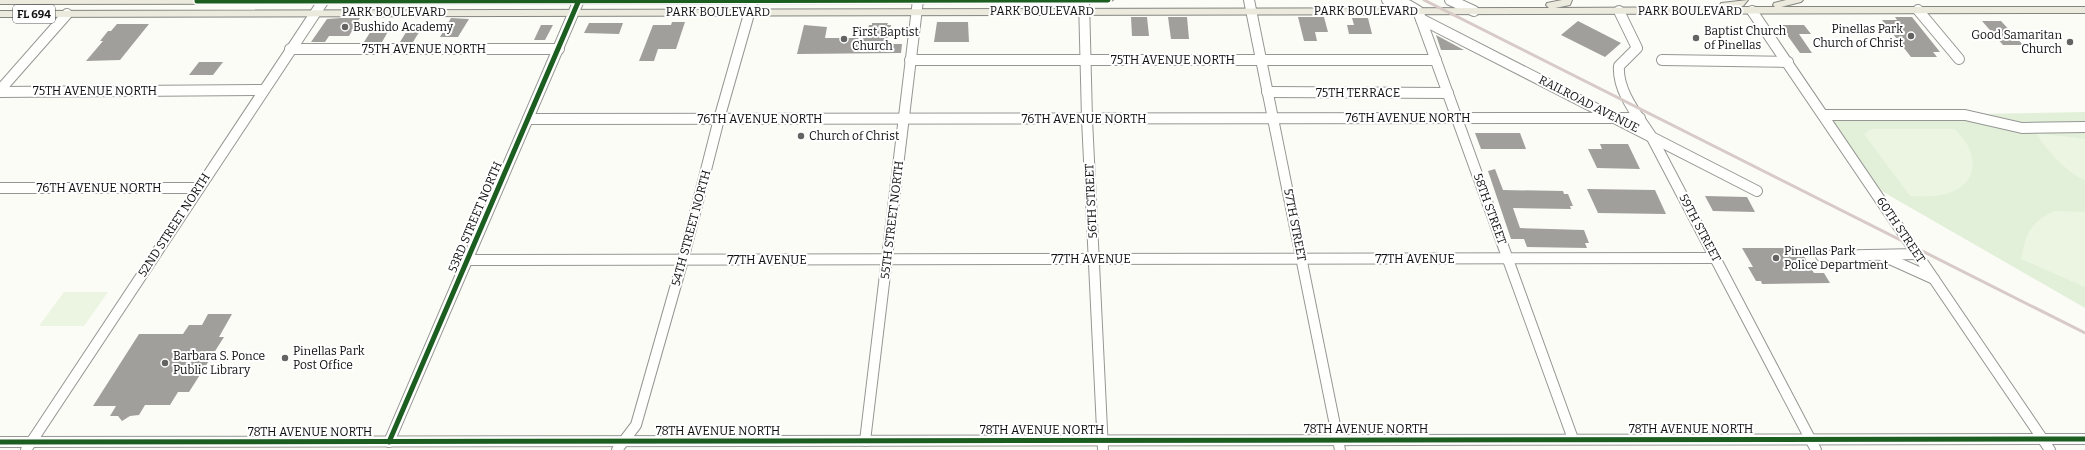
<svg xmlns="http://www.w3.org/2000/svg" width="2085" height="450" viewBox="0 0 2085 450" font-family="Bitter,serif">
<rect width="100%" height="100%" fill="#fcfcf7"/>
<g fill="#e2f0d9">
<path d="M2085,112V123L2020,124L1975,114Z"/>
<path d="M1832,119H1967L2085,131V308L1878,189Z"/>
</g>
<g fill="#ecf5e2">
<path d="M1871,129H1955C1959,134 1965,140 1968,146C1980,171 1968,190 1941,195C1932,197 1920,196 1910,196L1864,134Z"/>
<path d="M2036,133L2085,139V180C2063,170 2049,153 2036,133Z"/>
<path d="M2054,211L2085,212V287L2021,259C2027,232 2028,225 2054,211Z"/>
<path d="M64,292H108L84,326H39Z"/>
</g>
<g fill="#a09f9c">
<path d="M1131,17H1147L1149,36H1132Z"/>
<path d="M1168,17H1187L1189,39H1171Z"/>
<path d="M1298,17H1324L1328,32H1315L1317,41H1304Z"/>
<path d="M1895,17H1912L1940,52H1933L1937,57H1911L1882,20H1897Z"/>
<path d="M341,18H360L349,36H329L325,42H311L327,19Z"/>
<path d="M451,18L469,19L458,37H440Z"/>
<path d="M1352,18H1368L1372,34H1349L1347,25H1354Z"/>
<path d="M1578,21L1621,43L1605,57L1561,35Z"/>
<path d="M1982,21H2001L2023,45H2003Z"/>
<path d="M672,22H685L676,49H658L654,61H639L653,25H671Z"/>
<path d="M937,22H968L969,42H934Z"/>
<path d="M376,23H393L382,42H364Z"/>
<path d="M589,23H623L619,34L584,33Z"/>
<path d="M872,23H888L887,25H891L887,44H902L901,53L797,54L804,25L827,27L825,38H866L869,25H872Z"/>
<path d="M117,24H149L120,60L86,61L103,41H100L108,31H111Z"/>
<path d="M541,25H553L545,40H534Z"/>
<path d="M1780,25H1804L1811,34H1799L1812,53H1800Z"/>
<path d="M408,29H421L413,42H400Z"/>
<path d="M1436,35L1464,50H1441Z"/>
<path d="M199,62H223L213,75H189Z"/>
<path d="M1475,133H1520L1526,149H1481Z"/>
<path d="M1600,144H1628L1640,169L1597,168L1588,149H1602Z"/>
<path d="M1495,169L1503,190L1563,191L1564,194H1568L1573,206H1570L1571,209L1513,208L1520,228L1584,230L1589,243H1585L1587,248L1527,247L1524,239H1511L1488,171Z"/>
<path d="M1587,189L1655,190L1666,214L1598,213Z"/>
<path d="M1705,196L1747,197L1755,212L1713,211Z"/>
<path d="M1742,248H1799L1814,273H1824L1830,283L1762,284L1761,281H1756L1748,267H1753Z"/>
<path d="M208,314H232L219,337H224L189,392H178L170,405H145L139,415L130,416L122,421L118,416H110L116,406H93L139,334H183L189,325H202Z"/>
</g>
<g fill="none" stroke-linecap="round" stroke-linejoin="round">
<g stroke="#969694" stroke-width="12">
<g id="minor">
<path d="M1084,0L1087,119L1103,450"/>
<path d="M1249,0L1340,450"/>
<path d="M1387,0L1408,5L1418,11L1573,439"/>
<path d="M1450,0L1474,11"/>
<path d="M1918,10L1959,59"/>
<path d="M1619,11L1637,48L1619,66C1617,91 1638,116 1651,136L1816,450"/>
<path d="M1752,11L2050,450"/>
<path d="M1421,19L1757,191"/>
<path d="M290,49H559"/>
<path d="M910,60H1436"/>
<path d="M1662,60L1788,62"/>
<path d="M0,90L67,14"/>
<path d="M0,92L263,90"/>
<path d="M1267,92L1448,93"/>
<path d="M1824,115H1965L2022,128L2085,127"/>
<path d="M528,119L1640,118"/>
<path d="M0,188H199"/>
<path d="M1821,256L1917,254"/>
<path d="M1883,256L1934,279"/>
<path d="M467,260L1715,258"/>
<path d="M865,441L918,0"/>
<path d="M0,442L2085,439"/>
<path d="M389,442L579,0"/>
<path d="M26,450L324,0"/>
<path d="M617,450L636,425L683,260L719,119L753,0"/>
</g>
</g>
<g stroke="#848481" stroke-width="2">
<g id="major">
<path d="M0,0H1113L1108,3L0,4Z"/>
<path d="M1562,0H1572L1570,5L1555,8L1722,7L1720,5L1721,3L1748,0L1743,6L1735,7H1775L1773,5L1774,3L1786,0H1803L1801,2L1781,7H2085V13L0,17V11L1549,8L1546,5L1547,3Z"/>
</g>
</g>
<use href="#minor" stroke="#fffffe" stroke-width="10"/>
<use href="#major" fill="#ebeadc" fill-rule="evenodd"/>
<path stroke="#d7cac7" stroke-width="3" d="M1424,0L2085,333"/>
<g stroke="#fff" stroke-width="8">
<g id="cycleway">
<path d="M197,1L1108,0"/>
<path d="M0,442L2085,439"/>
<path d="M389,442L579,0"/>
</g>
</g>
<use href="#cycleway" stroke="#1b5e20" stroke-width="5"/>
</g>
<g fill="#636361" stroke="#fff" stroke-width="1.5">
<circle cx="345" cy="27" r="4"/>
<circle cx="1911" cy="36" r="4"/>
<circle cx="1696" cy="38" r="4"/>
<circle cx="844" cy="39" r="4"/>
<circle cx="2070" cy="42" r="4"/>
<circle cx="801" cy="136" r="4"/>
<circle cx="1776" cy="258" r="4"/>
<circle cx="285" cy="358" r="4"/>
<circle cx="165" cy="363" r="4"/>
</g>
<g text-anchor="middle" stroke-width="4" stroke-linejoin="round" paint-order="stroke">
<rect fill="#fff" stroke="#585858" stroke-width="1" x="13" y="5" width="42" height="18" rx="3"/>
<g font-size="11" font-weight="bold" fill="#101010">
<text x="34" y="18">FL 694</text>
</g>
<g font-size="12" fill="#101010" stroke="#fff">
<text x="1042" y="15">PARK BOULEVARD</text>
<text x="1366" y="15">PARK BOULEVARD</text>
<text x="1690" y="15">PARK BOULEVARD</text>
<text x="394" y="16">PARK BOULEVARD</text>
<text x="718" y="16">PARK BOULEVARD</text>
<text x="424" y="53">75TH AVENUE NORTH</text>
<text x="1173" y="64">75TH AVENUE NORTH</text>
<text x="95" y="95">75TH AVENUE NORTH</text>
<text x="1358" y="97">75TH TERRACE</text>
<text transform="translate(1589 104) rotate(27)" y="4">RAILROAD AVENUE</text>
<text x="1408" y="122">76TH AVENUE NORTH</text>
<text x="760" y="123">76TH AVENUE NORTH</text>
<text x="1084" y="123">76TH AVENUE NORTH</text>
<text x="99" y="192">76TH AVENUE NORTH</text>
<text transform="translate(1091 201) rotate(-93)" y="4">56TH STREET</text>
<text transform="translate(1490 209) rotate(70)" y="4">58TH STREET</text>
<text transform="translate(475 217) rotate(-67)" y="4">53RD STREET NORTH</text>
<text transform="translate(892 220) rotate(-83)" y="4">55TH STREET NORTH</text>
<text transform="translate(174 225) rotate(-57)" y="4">52ND STREET NORTH</text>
<text transform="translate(1295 225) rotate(79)" y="4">57TH STREET</text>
<text transform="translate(691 228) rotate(-75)" y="4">54TH STREET NORTH</text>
<text transform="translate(1700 228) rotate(62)" y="4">59TH STREET</text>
<text transform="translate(1901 230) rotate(56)" y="4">60TH STREET</text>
<text x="1091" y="263">77TH AVENUE</text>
<text x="1415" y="263">77TH AVENUE</text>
<text x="767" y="264">77TH AVENUE</text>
<text x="1366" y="433">78TH AVENUE NORTH</text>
<text x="1691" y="433">78TH AVENUE NORTH</text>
<text x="1042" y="434">78TH AVENUE NORTH</text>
<text x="718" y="435">78TH AVENUE NORTH</text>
<text x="310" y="436">78TH AVENUE NORTH</text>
</g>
<g font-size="12" fill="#101010" stroke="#fff" text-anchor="start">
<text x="353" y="31">Bushido Academy</text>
<text x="1903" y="33" text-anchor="end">Pinellas Park<tspan x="1903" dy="14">Church of Christ</tspan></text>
<text x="1704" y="35">Baptist Church<tspan x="1704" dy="14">of Pinellas</tspan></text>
<text x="852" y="36">First Baptist<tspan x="852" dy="14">Church</tspan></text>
<text x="2062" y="39" text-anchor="end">Good Samaritan<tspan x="2062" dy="14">Church</tspan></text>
<text x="809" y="140">Church of Christ</text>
<text x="1784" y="255">Pinellas Park<tspan x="1784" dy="14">Police Department</tspan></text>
<text x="293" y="355">Pinellas Park<tspan x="293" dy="14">Post Office</tspan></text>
<text x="173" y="360">Barbara S. Ponce<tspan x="173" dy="14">Public Library</tspan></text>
</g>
</g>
</svg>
